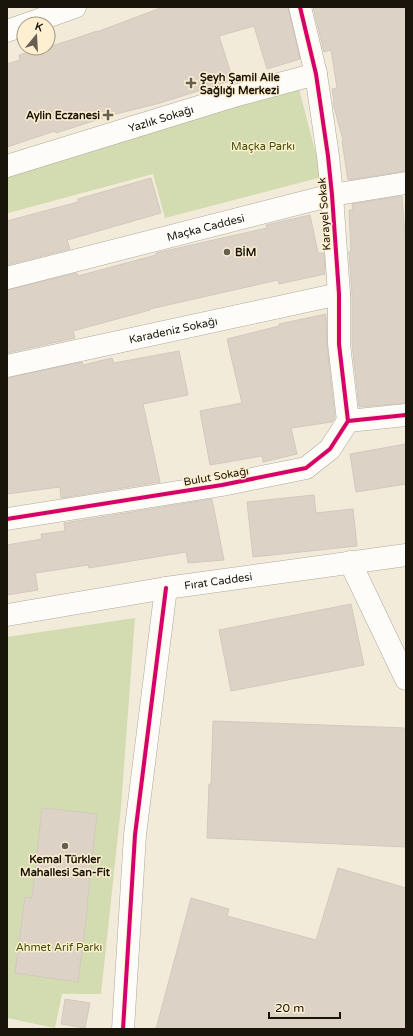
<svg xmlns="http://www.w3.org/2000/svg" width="413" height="1036" viewBox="0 0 413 1036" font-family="'Varela Round',sans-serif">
<rect width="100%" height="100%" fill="#f2ebda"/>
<g fill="#d3dbb0">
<path d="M299,89L322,177L165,218L153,174L8,213L7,170Z"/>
<path d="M135,618L121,807L101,994H62L55,1028L7,1018V637Z"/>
</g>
<g fill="#ddd2c6" stroke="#d2c9be">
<path d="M163,7H288L300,59L267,69L254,26L219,36L233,80L160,103L112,115L56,133L55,131L7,147V64L20,60L19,55L44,48H48V47L74,39L97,31V32Z"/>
<path d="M313,7H406V171L348,180L342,141L343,140L333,103L334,100L332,89L337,88L331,50L324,52Z"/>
<path d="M151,178L161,213L67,240L70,249L7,265V221L78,202V199Z"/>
<path d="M402,196L406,250V403L359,407L352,343V294L349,252H351L349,210H353L352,204Z"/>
<path d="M310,215L318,253H324L325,274L279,284L278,280L150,309V310L73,331L75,338L7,353V290L77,273L78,276L156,255V253L267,228L266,225Z"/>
<path d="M326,314L327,345L335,418L332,422L291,428L297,454L263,462L262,456L210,465L200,411L242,403L227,339L279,326V324Z"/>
<path d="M179,351L188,395L143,404L160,482L61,498L60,487L7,494V378L82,362L83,365L112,358L114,363Z"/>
<path d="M406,444V484L356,492L350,454Z"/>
<path d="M314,495L316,513L353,509L357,546L253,557L247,502Z"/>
<path d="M212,499L224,560L188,563L186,552L89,568L88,565L35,573L38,590L7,595V545L42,539L41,534L65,531L64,523Z"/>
<path d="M351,604L364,665L231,691L219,630Z"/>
<path d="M213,721L406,728V847L207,838L209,784H211Z"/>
<path d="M42,808L97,814L87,905H88L78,982L15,973L25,897L32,898Z"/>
<path d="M338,868L406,888V1029H156L191,898L229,909L227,916L316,940Z"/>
<path d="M65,999L90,1003L85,1028L61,1024Z"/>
</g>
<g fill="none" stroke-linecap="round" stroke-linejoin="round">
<g stroke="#aea99c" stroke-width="23">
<g id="minor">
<path d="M300,7L316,74L328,156L332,195L339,294V344L348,421"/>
<path d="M27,24L75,7"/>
<path d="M7,31L24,25"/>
<path id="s1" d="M7,166L234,96L316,74"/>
<path id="s2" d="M7,278L332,195L406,183"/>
<path id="s3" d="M7,366L339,294"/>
<path d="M7,519L222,485L306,468L330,449L348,421L406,415"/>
<path d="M123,1029L135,835L166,588"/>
</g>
</g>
<g stroke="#aea99c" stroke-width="23">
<g id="tertiary">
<path d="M350,562L406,679"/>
<path id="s4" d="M7,615L166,588L406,555"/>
</g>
</g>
<use href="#minor" stroke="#fdfcf9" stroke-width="22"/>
<use href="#tertiary" stroke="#fdfcf9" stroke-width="22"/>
<g stroke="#fdefd0" stroke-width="6">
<g id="cycleway">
<path d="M300,7L316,74L328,156L332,195L339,294V344L348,421"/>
<path d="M7,519L222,485L306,468L330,449L348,421L406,415"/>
<path d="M123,1029L135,835L166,588"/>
</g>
</g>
<use href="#cycleway" stroke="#d6006c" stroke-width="4"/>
</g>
<g fill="#656053" stroke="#fdefd0" stroke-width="1.5">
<path d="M189 77h4v4h4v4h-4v4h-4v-4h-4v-4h4z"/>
<path d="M106 109h4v4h4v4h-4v4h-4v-4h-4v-4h4z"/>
<circle cx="227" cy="252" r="4"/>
<circle cx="65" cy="846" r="4"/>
</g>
<g text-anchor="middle" stroke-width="3" stroke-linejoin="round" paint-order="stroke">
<g font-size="11" font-weight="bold" fill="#19150a" stroke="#fdefd0" text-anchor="start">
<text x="200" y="81">Şeyh Şamil Aile<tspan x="200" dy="13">Sağlığı Merkezi</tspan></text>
<text x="100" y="119" text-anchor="end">Aylin Eczanesi</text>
<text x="235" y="256">BİM</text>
<text x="65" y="863" text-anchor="middle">Kemal Türkler<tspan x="65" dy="13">Mahallesi San-Fit</tspan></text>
</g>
<g font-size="11" fill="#19150a" stroke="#fdefd0">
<text dy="4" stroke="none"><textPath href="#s1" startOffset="161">Yazlık Sokağı</textPath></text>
<text transform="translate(324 214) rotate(-94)" y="4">Karayel Sokak</text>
<text dy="4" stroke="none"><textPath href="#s2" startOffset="205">Maçka Caddesi</textPath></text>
<text dy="4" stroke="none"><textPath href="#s3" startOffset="170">Karadeniz Sokağı</textPath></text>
<text transform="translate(216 476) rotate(-10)" y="4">Bulut Sokağı</text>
<text dy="4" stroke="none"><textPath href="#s4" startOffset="214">Fırat Caddesi</textPath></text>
</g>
<g font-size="11" fill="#3e5004" stroke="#fdefd0">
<text x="263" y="150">Maçka Parkı</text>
<text x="59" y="951">Ahmet Arif Parkı</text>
</g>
</g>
<rect width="413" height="1036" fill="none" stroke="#19150a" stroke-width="16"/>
<g transform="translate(36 36) rotate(18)"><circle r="19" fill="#fdefd0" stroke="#a29881"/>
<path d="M0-3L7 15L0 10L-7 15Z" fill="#656053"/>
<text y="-6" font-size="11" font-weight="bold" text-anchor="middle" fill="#19150a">K</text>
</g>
<path d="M269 1012v6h71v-6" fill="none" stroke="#19150a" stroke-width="2"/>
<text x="275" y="1012" font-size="12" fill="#19150a" stroke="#fdefd0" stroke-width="3" paint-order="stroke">20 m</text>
</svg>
